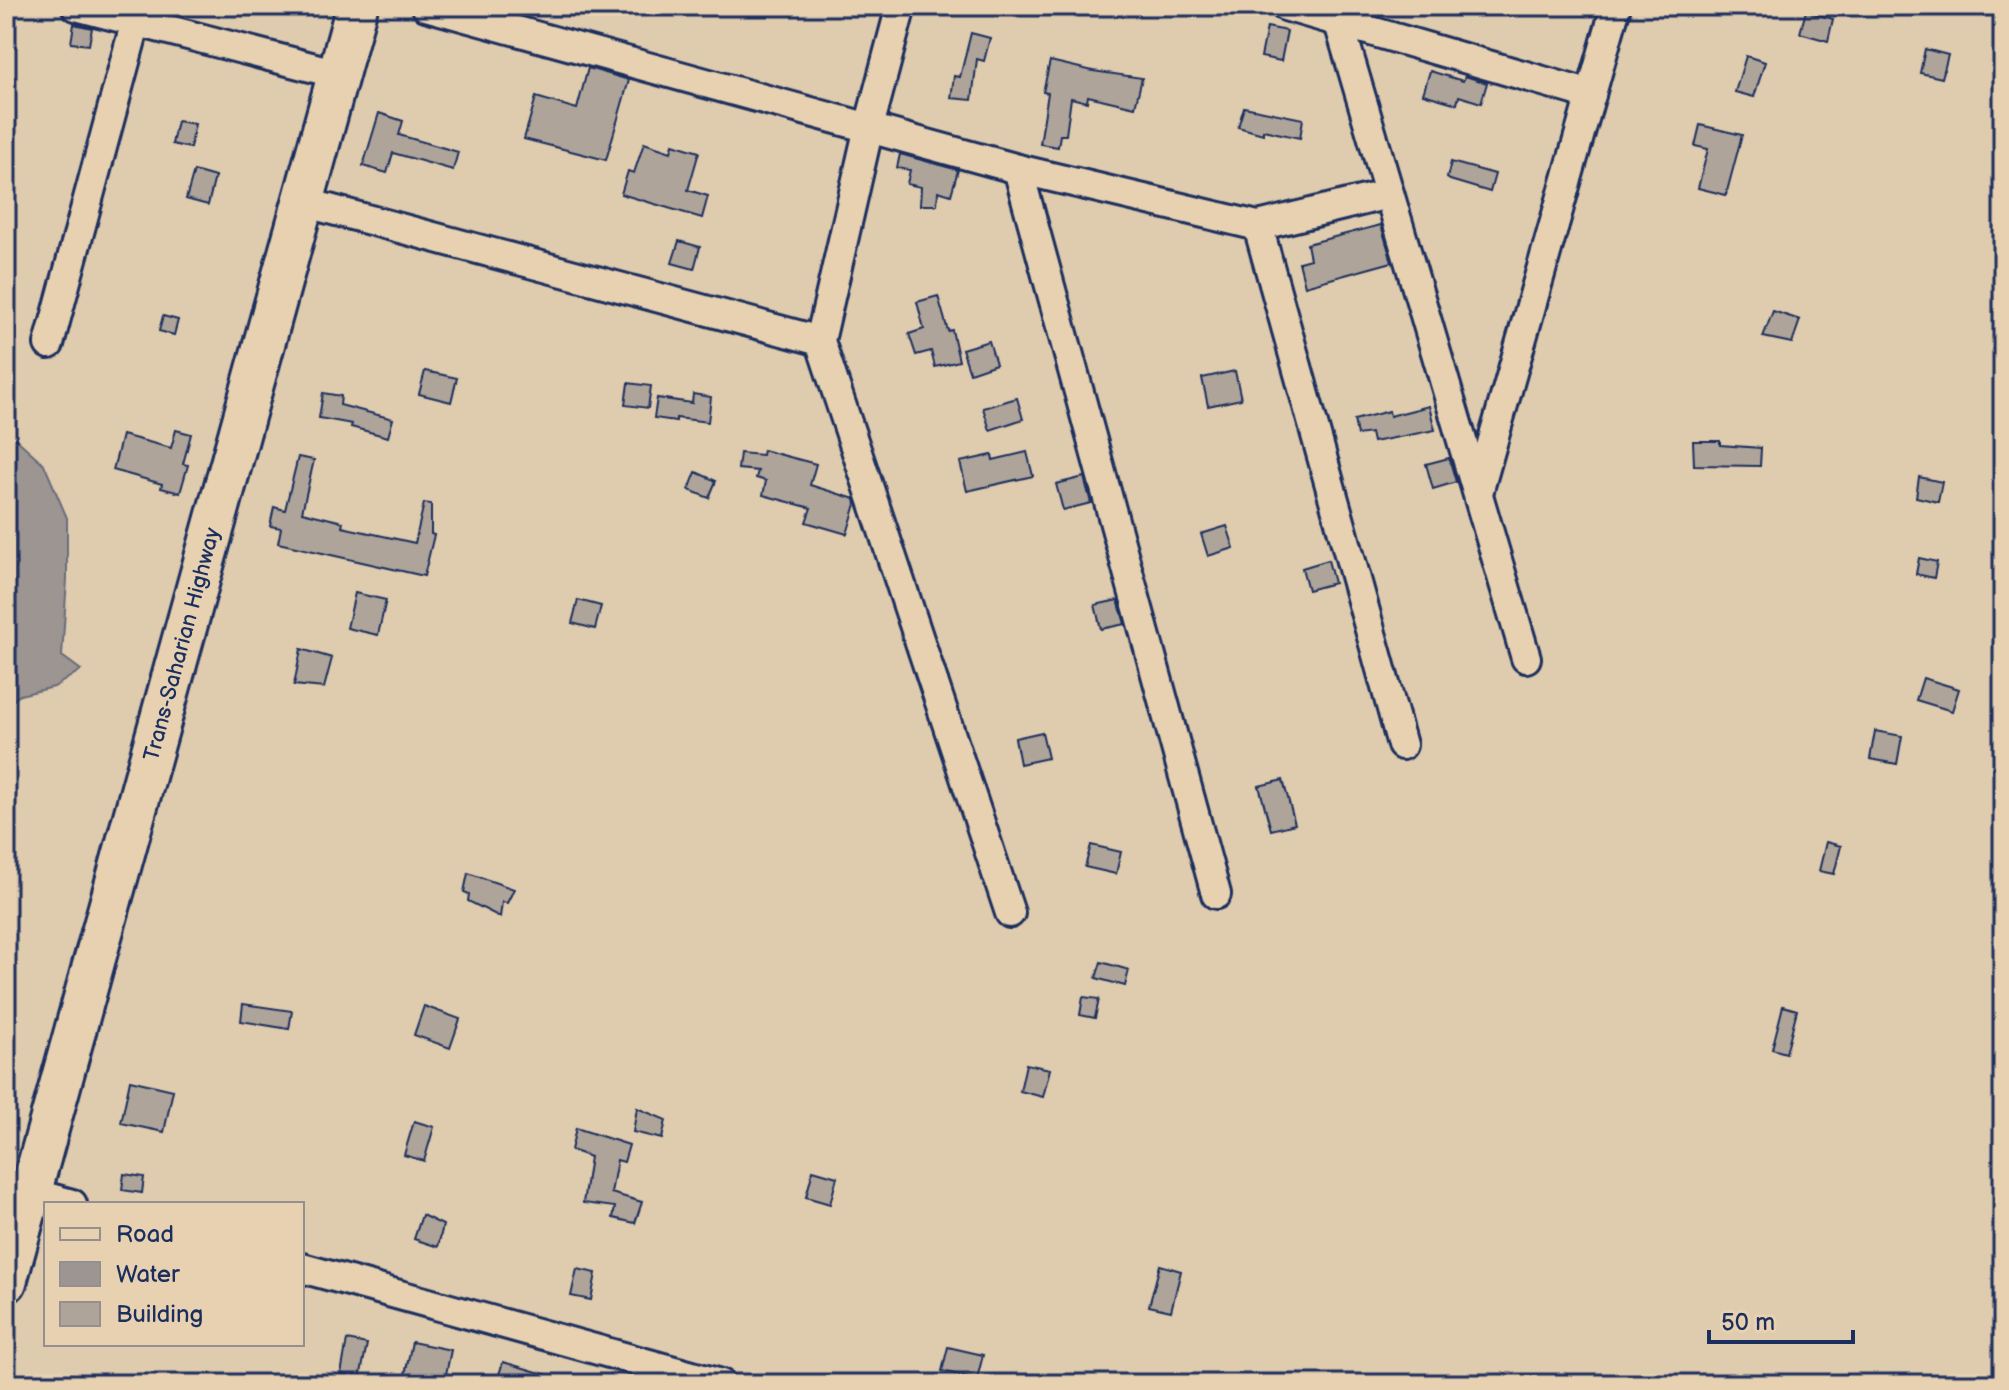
<svg xmlns="http://www.w3.org/2000/svg" width="2009" height="1390" viewBox="0 0 2009 1390" font-family="'Balsamiq Sans',sans-serif">
<rect width="100%" height="100%" fill="#dfcbad"/>
<filter id="ink" filterUnits="userSpaceOnUse"><feTurbulence type="fractalNoise" baseFrequency=".0125" numOctaves="2"/><feDisplacementMap in="SourceGraphic" scale="16" xChannelSelector="R" yChannelSelector="G"/><feConvolveMatrix kernelMatrix="1 2 1 2 8 2 1 2 1" color-interpolation-filters="sRGB"/></filter>
<g filter="url(#ink)">
<path fill="#9c9592" stroke="#686c7d" stroke-width="2" d="M6,430L44,464L67,518V579L62,656L81,670L54,687L20,695L6,706Z"/>
<g fill="#aea499" stroke="#1b2f5e" stroke-width="2">
<path d="M1806,11L1833,19L1828,41L1800,33Z"/>
<path d="M74,24L92,28L89,45L71,43Z"/>
<path d="M1267,27L1287,31L1281,61L1261,57Z"/>
<path d="M971,33L990,38L984,61L977,59L972,100L951,98L954,76L960,77Z"/>
<path d="M1925,49L1948,55L1942,78L1920,73Z"/>
<path d="M1746,56L1765,62L1754,97L1735,92Z"/>
<path d="M1050,61L1093,71L1142,78L1135,107L1088,96L1087,102L1071,98L1066,135H1060L1058,147L1040,144L1048,93L1043,92Z"/>
<path d="M588,68L629,80L606,160L524,139L536,97L577,109Z"/>
<path d="M1430,71L1463,81L1465,76L1487,83L1481,103L1459,96L1457,104L1423,94Z"/>
<path d="M1244,107L1303,119L1300,138L1263,130V134L1238,127Z"/>
<path d="M379,113L403,121L399,135L458,152L453,170L393,153L387,173L363,166Z"/>
<path d="M177,121L195,124L190,148L172,144Z"/>
<path d="M1700,125L1742,135L1726,195L1698,188L1708,149L1695,146Z"/>
<path d="M644,143L671,152L673,144L699,152L688,190L708,196L702,218L621,194L628,171L634,173Z"/>
<path d="M900,154L958,170L951,195L938,191L937,205H920L921,187L907,184L910,170L897,168Z"/>
<path d="M1451,162L1495,174L1490,192L1450,180L1447,178Z"/>
<path d="M194,171L215,177L208,205L186,199Z"/>
<path d="M1381,225L1392,262L1305,286L1299,262L1310,259L1307,244Z"/>
<path d="M679,241L700,247L694,269L672,263Z"/>
<path d="M938,296L948,331L952,330L959,361L935,367L931,351L916,355L909,334L924,329L917,302Z"/>
<path d="M1773,311L1800,320L1792,343L1763,337Z"/>
<path d="M163,316L178,320L174,335L159,331Z"/>
<path d="M989,341L996,364L970,373L962,349Z"/>
<path d="M425,371L457,378L451,402L419,394Z"/>
<path d="M1235,371L1241,399L1208,406L1202,378Z"/>
<path d="M628,383L651,386L648,408L625,405Z"/>
<path d="M323,393L341,396L340,405L393,419L388,437L351,427L352,424L319,418Z"/>
<path d="M693,394L711,397L708,422L676,418V421L654,418L657,398L692,403Z"/>
<path d="M1017,398L1023,419L990,430L983,408Z"/>
<path d="M1429,406L1435,430L1373,442L1371,433L1357,435L1354,420L1389,411L1390,416Z"/>
<path d="M176,430L191,434L183,464L188,465L180,493L161,488L162,484L113,470L122,435L171,448Z"/>
<path d="M1693,441H1720V445L1761,448L1760,466L1694,465Z"/>
<path d="M763,450L816,464L810,485L855,499L856,504L847,534L806,522L811,508L763,495L766,481L756,478L758,471L738,469L740,453L762,455Z"/>
<path d="M1027,452L1033,476L967,491L960,462L992,455L993,460Z"/>
<path d="M298,457L314,460L302,512L343,522L342,527L415,543L424,503L431,504V534L434,535L424,576L278,543L281,528L270,526L274,507L285,510Z"/>
<path d="M1449,458L1456,482L1433,489L1426,464Z"/>
<path d="M696,472L716,481L709,498L689,490Z"/>
<path d="M1084,477L1091,503L1063,510L1056,484Z"/>
<path d="M1919,477L1942,482L1938,502L1916,497Z"/>
<path d="M1227,526L1234,548L1208,556L1201,534Z"/>
<path d="M1919,558L1937,562L1934,578L1916,574Z"/>
<path d="M1328,560L1334,583L1308,590L1302,568Z"/>
<path d="M355,593L386,600L378,635L347,628Z"/>
<path d="M578,600L601,606L595,629L572,623Z"/>
<path d="M1118,600L1125,624L1101,629L1095,605Z"/>
<path d="M301,649L332,658L324,688L294,685Z"/>
<path d="M1923,678L1959,689L1952,711L1916,700Z"/>
<path d="M1875,731L1902,736L1897,764L1870,759Z"/>
<path d="M1042,732L1048,758L1020,764L1015,738Z"/>
<path d="M1283,780L1295,824L1271,830L1259,786Z"/>
<path d="M1826,842L1841,846L1834,874L1819,871Z"/>
<path d="M1091,845L1121,852L1116,874L1085,867Z"/>
<path d="M468,873L514,889L507,903L502,902L500,917L468,901L469,894L464,892Z"/>
<path d="M1101,962L1129,970L1125,986L1096,978Z"/>
<path d="M1083,997L1099,999L1095,1018L1080,1015Z"/>
<path d="M243,1004L292,1011L289,1029L241,1021Z"/>
<path d="M424,1006L460,1019L450,1048L414,1035Z"/>
<path d="M1783,1006L1797,1010L1786,1053L1772,1049Z"/>
<path d="M1026,1064L1050,1069L1043,1097L1020,1091Z"/>
<path d="M130,1080L173,1090L164,1132L121,1123Z"/>
<path d="M637,1108L666,1120L662,1139L633,1132Z"/>
<path d="M414,1121L434,1127L424,1161L404,1155Z"/>
<path d="M576,1128L629,1145L624,1162L617,1160L611,1193L642,1202L635,1223L613,1218L615,1207L583,1203L590,1157L571,1150Z"/>
<path d="M813,1170L837,1177L830,1204L806,1197Z"/>
<path d="M124,1174L144,1177L142,1193L122,1190Z"/>
<path d="M422,1215L443,1225L438,1247L414,1239Z"/>
<path d="M1160,1265L1181,1271L1171,1311L1149,1306Z"/>
<path d="M577,1269L596,1273L591,1300L571,1296Z"/>
<path d="M347,1340L367,1344L360,1378L341,1374Z"/>
<path d="M412,1342L451,1350L444,1384H403Z"/>
<path d="M948,1347L983,1355L977,1379L942,1371Z"/>
<path d="M503,1362L565,1380L564,1384H496Z"/>
</g>
<g fill="none" stroke-linecap="round" stroke-linejoin="round">
<g stroke="#1b2f5e" stroke-width="34">
<g id="minor">
<path d="M76,6L338,74"/>
<path d="M426,6L1018,169L1216,894"/>
<path d="M901,6L869,127L820,341L1010,913"/>
<path d="M1285,6L1591,95"/>
<path d="M1334,6L1526,658"/>
<path d="M1018,169L1258,226L1389,194"/>
<path d="M303,202L820,341"/>
<path d="M1258,226L1402,745"/>
<path d="M49,344L140,6"/>
<path d="M1478,493L1616,6"/>
<path d="M6,1186L72,1204"/>
<path d="M302,1268L721,1384"/>
</g>
</g>
<g stroke="#1b2f5e" stroke-width="46">
<path id="highway" d="M6,1282L357,6"/>
</g>
<use href="#minor" stroke="#e7d1b0" stroke-width="28"/>
<use href="#highway" stroke="#e7d1b0" stroke-width="40"/>
</g>
</g>
<g text-anchor="middle" stroke-width="8" stroke-linejoin="round" paint-order="stroke">
<g font-size="22" fill="#1b2f5e" stroke="#e7d1b0">
<text transform="translate(181 644) rotate(-75)" y="8">Trans-Saharian Highway</text>
</g>
</g>
<rect width="2009" height="1390" fill="none" stroke="#e7d1b0" stroke-width="32"/>
<rect x="16" y="16" width="1977" height="1358" fill="none" stroke="#1b2f5e" stroke-width="3" filter="url(#ink)"/>
<rect x="44" y="1202" width="260" height="144" fill="#e7d1b0" stroke="#95908f" stroke-width="2"/>
<rect x="60" y="1228" width="40" height="12" fill="#e7d1b0" stroke="#95908f" stroke-width="2"/>
<text x="116" y="1242" font-size="24" fill="#1b2f5e">Road</text>
<rect x="60" y="1262" width="40" height="24" fill="#9c9592" stroke="#95908f" stroke-width="2"/>
<text x="116" y="1282" font-size="24" fill="#1b2f5e">Water</text>
<rect x="60" y="1302" width="40" height="24" fill="#aea499" stroke="#95908f" stroke-width="2"/>
<text x="116" y="1322" font-size="24" fill="#1b2f5e">Building</text>
<path d="M1709 1330v12h144v-12" fill="none" stroke="#1b2f5e" stroke-width="4"/>
<text x="1721" y="1330" font-size="24" fill="#1b2f5e" stroke="#e7d1b0" stroke-width="6" paint-order="stroke">50 m</text>
</svg>
